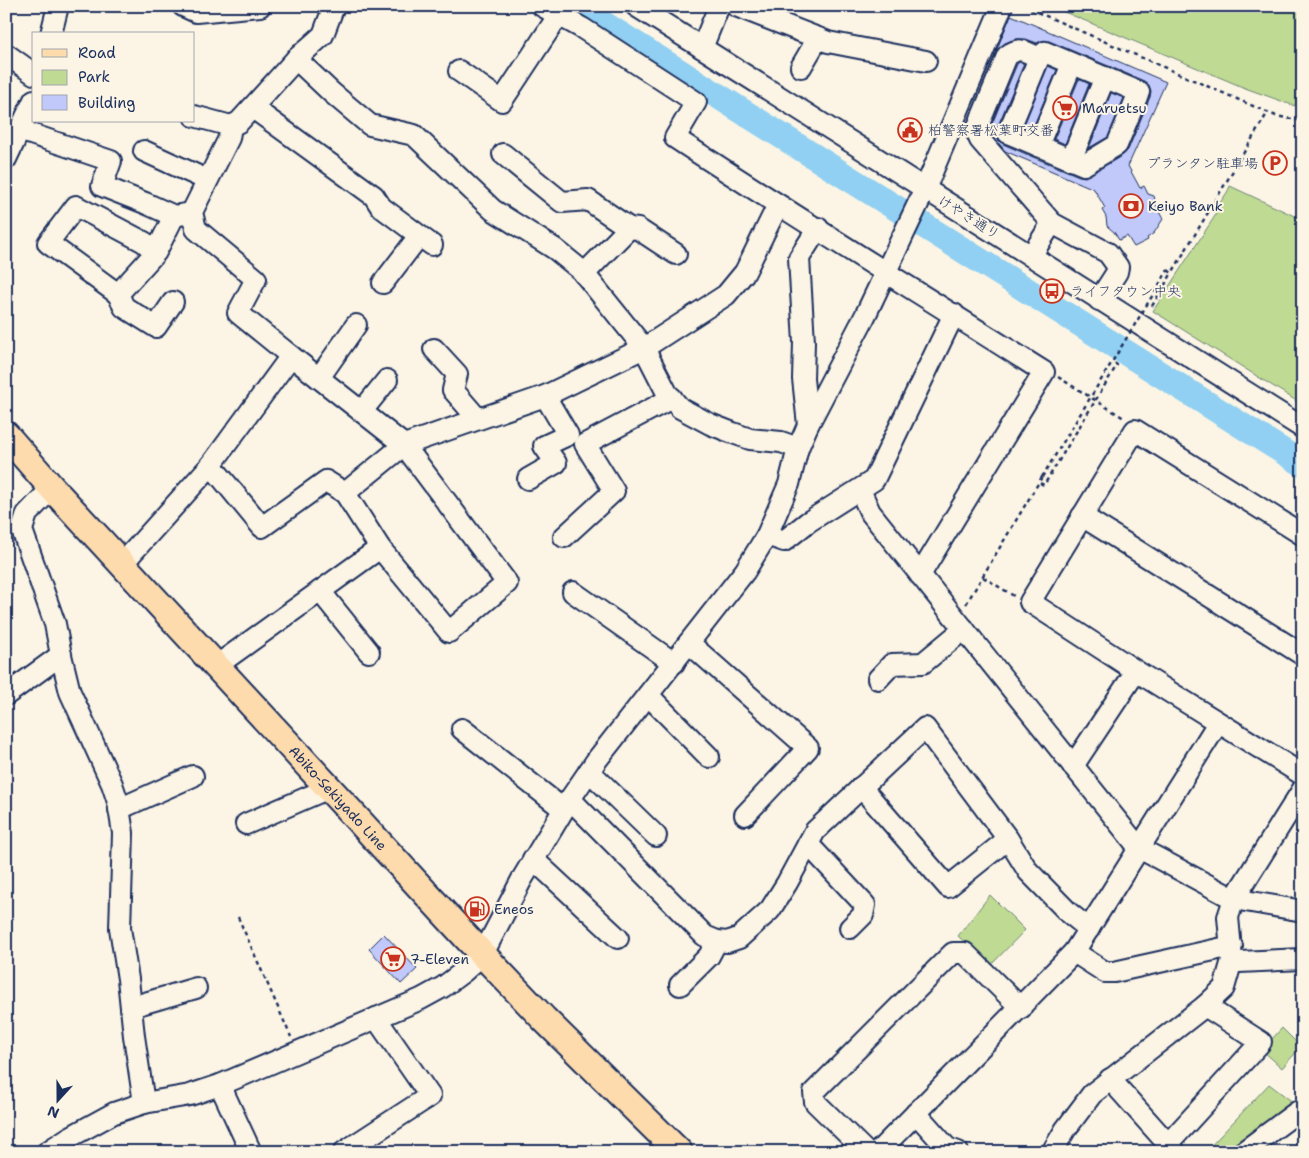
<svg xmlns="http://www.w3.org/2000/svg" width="1309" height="1158" viewBox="0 0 1309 1158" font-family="'Shantell Sans','Klee One',sans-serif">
<rect width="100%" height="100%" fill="#fcf5e5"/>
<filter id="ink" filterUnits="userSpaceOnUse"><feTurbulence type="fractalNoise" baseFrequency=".02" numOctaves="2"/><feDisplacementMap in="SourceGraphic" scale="10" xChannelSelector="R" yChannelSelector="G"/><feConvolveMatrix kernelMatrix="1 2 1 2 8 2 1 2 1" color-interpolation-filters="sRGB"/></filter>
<g filter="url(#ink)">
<g fill="#bfda92" stroke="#6d8478">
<path d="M1050,6H1303V66L1295,106L1245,88Z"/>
<path d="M1230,186L1303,220V405L1153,311L1215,216C1215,205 1227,196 1230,186Z"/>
<path d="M990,895L1025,930L990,966L958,936Z"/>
<path d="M1282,1028L1301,1047L1282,1068L1262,1050Z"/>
<path d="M1269,1084L1294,1103L1233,1152H1205Z"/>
</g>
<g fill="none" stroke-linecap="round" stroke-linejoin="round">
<path stroke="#91d0f2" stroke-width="26" d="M575,6L1303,464"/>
</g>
<g fill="#c0c9fa" stroke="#1b2f5e">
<path d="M1011,15L1166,82L1128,166L1140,188L1144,186L1148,194L1154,196L1157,208L1163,219L1154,233L1147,238L1148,240L1134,247L1127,236L1119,240L1114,232L1107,226L1106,217L1102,210L1105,208L1094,189L1005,151L989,131L1017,64L1020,62L1024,64L997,128L996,134L998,140L1003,144L1033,157L1079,176L1085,177L1123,155L1128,150L1150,97L1151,91L1149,85L1144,81L1049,41H1042L1037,43L1026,39H1017L1005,43L996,51Z"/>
<path d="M1048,66L1057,70L1032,130L1023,127Z"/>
<path d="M1079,79L1089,84L1065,144L1054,139Z"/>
<path d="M1111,93L1124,98L1108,137L1089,148Z"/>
<path d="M384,934L417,969L401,984L369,949Z"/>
</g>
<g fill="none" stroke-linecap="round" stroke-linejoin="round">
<g stroke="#1b2f5e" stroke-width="24">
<g id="minor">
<path d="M183,6L196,12L260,6"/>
<path d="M542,6L582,28L696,102L675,138C797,218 921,294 1044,372L920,575"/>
<path d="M636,6L1303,428"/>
<path d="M736,6L828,42L926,61"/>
<path d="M51,34L58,6"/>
<path d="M702,48L719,6"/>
<path d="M1045,52L1139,92L1117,145L1084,165L1008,133L1039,58Z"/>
<path d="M6,54L34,74"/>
<path d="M1039,58C1025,51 1020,46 1007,56L976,131L980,140L1052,223L1108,253L1118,267L1117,272L1099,300"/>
<path d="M296,59L332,93L370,125L414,135L493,210L555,249L582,271L644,348L667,393L680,408L710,424L733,433L750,439L781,442L798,448"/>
<path d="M801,67L818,38"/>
<path d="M459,71L502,101L558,16"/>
<path d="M253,108L374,196L381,207L432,245"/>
<path d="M194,116L231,126L239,122L296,59L323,35L334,6"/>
<path d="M231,126L229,138L192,212L196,229L256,279L238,313L291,356"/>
<path d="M19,130L111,161L102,186L145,203L174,216L185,214"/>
<path d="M1038,146L1072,64"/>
<path d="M144,151L207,180"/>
<path d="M503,154L562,202L588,200L629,228L584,274"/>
<path d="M6,159L34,100"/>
<path d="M1071,160L1105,77"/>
<path d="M629,228L638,229L676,254"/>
<path d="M156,252L144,242L76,206L48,243L118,294L156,252L174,216"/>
<path d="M1031,256L1052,223"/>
<path d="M383,283L419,236"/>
<path d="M118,294L124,307L156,327L173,302"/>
<path d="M434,349L457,374L453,390L478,419"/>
<path d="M319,378L356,325"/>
<path d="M362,411L387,380"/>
<path d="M808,425L803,379L804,342L799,258L818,228"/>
<path d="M211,465L262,527L326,481L345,493"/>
<path d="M528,479L556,463L544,446L568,435L545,396"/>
<path d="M52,488L27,514L22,530L55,624L61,655L70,692L112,784L118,802L123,833L120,928L128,979L134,1036L144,1103"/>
<path d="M860,490L870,512L1139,848L1234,899L1303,911"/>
<path d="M1082,516L1303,655"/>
<path d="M767,535L784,541L808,522L874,480L954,314"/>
<path d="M1303,535L1135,430L1030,602L1136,671L1303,775"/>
<path d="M564,537L614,491L585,444L672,398"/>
<path d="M122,564L211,465L291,356L404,445L507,583L449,632L380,548"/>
<path d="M320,591L369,652"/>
<path d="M573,592L674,663"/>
<path d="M689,643L808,748L745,815"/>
<path d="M216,666L380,548L345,493L404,445L545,396L644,348L726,295L745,272L778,205"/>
<path d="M878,679L892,664L923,663L964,629"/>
<path d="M6,695L61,655"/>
<path d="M648,695L709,757"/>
<path d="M462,729L563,809"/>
<path d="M1073,766L1136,671"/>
<path d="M589,771L656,836"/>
<path d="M861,787L948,887L1008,839"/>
<path d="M570,799L705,936L717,941L727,942L739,938L770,910L787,883L815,831L925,728L1008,839L1028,871L1068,912L1089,929"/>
<path d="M119,809L193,776"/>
<path d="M246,824L329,788"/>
<path d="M808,844L865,905L863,915L850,928"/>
<path d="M533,859L618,938"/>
<path d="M1074,952L1105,972H1114L1232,946"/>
<path d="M1232,960L1239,962L1303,959"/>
<path d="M680,985L709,956L717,941"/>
<path d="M131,1007L196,988"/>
<path d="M1110,1079L1175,1152"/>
<path d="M220,1085L251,1152"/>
<path d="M916,1113L947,1148L958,1152"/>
<path d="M1168,1144L1261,1042L1205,1006"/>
<path d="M47,1152L70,1137L114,1113L144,1103L190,1095L220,1085L421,999L443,987L463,972L483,954L522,879L570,799L596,761L745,571L767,535L789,484L798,448L808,425L865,316L925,189L1002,6"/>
<path d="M344,1152L430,1096L376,1018"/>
<path d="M866,1152L815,1102L814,1092L953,953H965L1021,1008"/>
<path d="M878,1152L1074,952L1218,723"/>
<path d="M1052,1152L1065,1130L1092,1094L1205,1006L1224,988L1232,960L1228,917L1234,899L1303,789"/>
<path d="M1243,1152L1297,1112L1303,1116"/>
</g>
</g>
<g stroke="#1b2f5e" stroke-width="30">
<g id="major">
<path id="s1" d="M6,435L52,488L468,939L544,1019L679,1152"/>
</g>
</g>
<g stroke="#1b2f5e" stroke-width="2.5" stroke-dasharray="4 4" stroke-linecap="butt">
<path d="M1023,6L1276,116L1303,121"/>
<path d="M1168,270L1172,273L1268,112"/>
<path d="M1152,306L1172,273"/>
<path d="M1058,377L1124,418"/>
<path d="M1040,483L1044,485L1117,365L1113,362"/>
<path d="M983,577L1014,596"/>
<path d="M966,604L1042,477"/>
<path d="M238,917L291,1037"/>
</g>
<use href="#minor" stroke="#fcf5e5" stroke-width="20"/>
<use href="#major" stroke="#fddbac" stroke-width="26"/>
<path stroke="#1b2f5e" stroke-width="2.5" stroke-dasharray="4 4" stroke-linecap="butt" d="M1042,477L1168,270"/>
</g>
</g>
<defs>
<g id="supermarket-ring" transform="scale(1.25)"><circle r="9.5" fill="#fcf5e5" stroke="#c8321e" stroke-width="1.5"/><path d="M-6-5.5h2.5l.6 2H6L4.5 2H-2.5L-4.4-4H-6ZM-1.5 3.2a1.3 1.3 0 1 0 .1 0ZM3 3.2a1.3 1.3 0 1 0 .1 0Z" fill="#c8321e"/></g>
<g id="civic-ring" transform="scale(1.25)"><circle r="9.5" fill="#fcf5e5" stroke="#c8321e" stroke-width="1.5"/><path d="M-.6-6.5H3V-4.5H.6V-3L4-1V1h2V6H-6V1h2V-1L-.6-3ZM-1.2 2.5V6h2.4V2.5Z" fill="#c8321e"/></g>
<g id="parking-ring" transform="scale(1.25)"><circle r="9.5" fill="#fcf5e5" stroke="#c8321e" stroke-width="1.5"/><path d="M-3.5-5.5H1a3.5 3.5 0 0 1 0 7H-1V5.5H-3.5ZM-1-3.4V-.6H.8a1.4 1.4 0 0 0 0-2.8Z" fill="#c8321e"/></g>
<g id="bank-ring" transform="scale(1.25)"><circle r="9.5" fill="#fcf5e5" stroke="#c8321e" stroke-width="1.5"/><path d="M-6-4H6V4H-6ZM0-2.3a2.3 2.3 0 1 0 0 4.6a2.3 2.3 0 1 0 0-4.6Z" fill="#c8321e"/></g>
<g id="bus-ring" transform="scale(1.25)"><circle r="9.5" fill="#fcf5e5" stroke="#c8321e" stroke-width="1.5"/><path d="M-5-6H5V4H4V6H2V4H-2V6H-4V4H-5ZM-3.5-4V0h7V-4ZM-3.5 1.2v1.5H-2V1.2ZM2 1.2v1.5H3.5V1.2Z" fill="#c8321e"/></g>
<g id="fuel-ring" transform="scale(1.25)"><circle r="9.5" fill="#fcf5e5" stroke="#c8321e" stroke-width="1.5"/><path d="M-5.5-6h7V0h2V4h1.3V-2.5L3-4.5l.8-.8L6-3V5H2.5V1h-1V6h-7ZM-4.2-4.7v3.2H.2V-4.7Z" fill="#c8321e"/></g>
</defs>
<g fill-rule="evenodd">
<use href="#supermarket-ring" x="1065" y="108"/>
<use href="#civic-ring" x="910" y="130"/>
<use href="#parking-ring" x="1275" y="163"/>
<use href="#bank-ring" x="1131" y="206"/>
<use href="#bus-ring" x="1052" y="291"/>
<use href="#fuel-ring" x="477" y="909"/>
<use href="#supermarket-ring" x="393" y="959"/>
</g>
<g text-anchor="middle" stroke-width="4" stroke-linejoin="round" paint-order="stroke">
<g font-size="14" fill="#1b2f5e" stroke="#fcf5e5" text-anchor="start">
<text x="1082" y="113">Maruetsu</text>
<text x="928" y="135">柏警察署松葉町交番</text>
<text x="1258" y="168" text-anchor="end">プランタン駐車場</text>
<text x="1148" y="211">Keiyo Bank</text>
<text x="1070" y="296">ライフタウン中央</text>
<text x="494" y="914">Eneos</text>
<text x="410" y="964">7-Eleven</text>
</g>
<g font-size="14" fill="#1b2f5e" stroke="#fcf5e5">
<text transform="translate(969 217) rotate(32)" y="5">けやき通り</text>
<text dy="5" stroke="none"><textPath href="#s1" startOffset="492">Abiko-Sekiyado Line</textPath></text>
</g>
</g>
<rect width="1309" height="1158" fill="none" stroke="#fcf5e5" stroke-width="25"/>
<rect x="12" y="12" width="1284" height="1133" fill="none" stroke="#1b2f5e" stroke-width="2" filter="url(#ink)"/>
<rect x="32" y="32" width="162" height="90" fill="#fcf5e5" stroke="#a2a6af"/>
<rect x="42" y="49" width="25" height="8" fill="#fddbac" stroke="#a2a6af"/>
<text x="78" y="58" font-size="15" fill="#1b2f5e">Road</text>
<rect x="42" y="70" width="25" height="15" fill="#bfda92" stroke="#a2a6af"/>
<text x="78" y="82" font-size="15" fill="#1b2f5e">Park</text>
<rect x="42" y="95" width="25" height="15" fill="#c0c9fa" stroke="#a2a6af"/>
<text x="78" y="108" font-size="15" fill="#1b2f5e">Building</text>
<g transform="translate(58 1100) rotate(201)" stroke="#fcf5e5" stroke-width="4" paint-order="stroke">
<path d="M0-4L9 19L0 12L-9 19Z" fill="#1b2f5e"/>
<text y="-8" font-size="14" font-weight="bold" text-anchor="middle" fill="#1b2f5e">N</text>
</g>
</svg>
